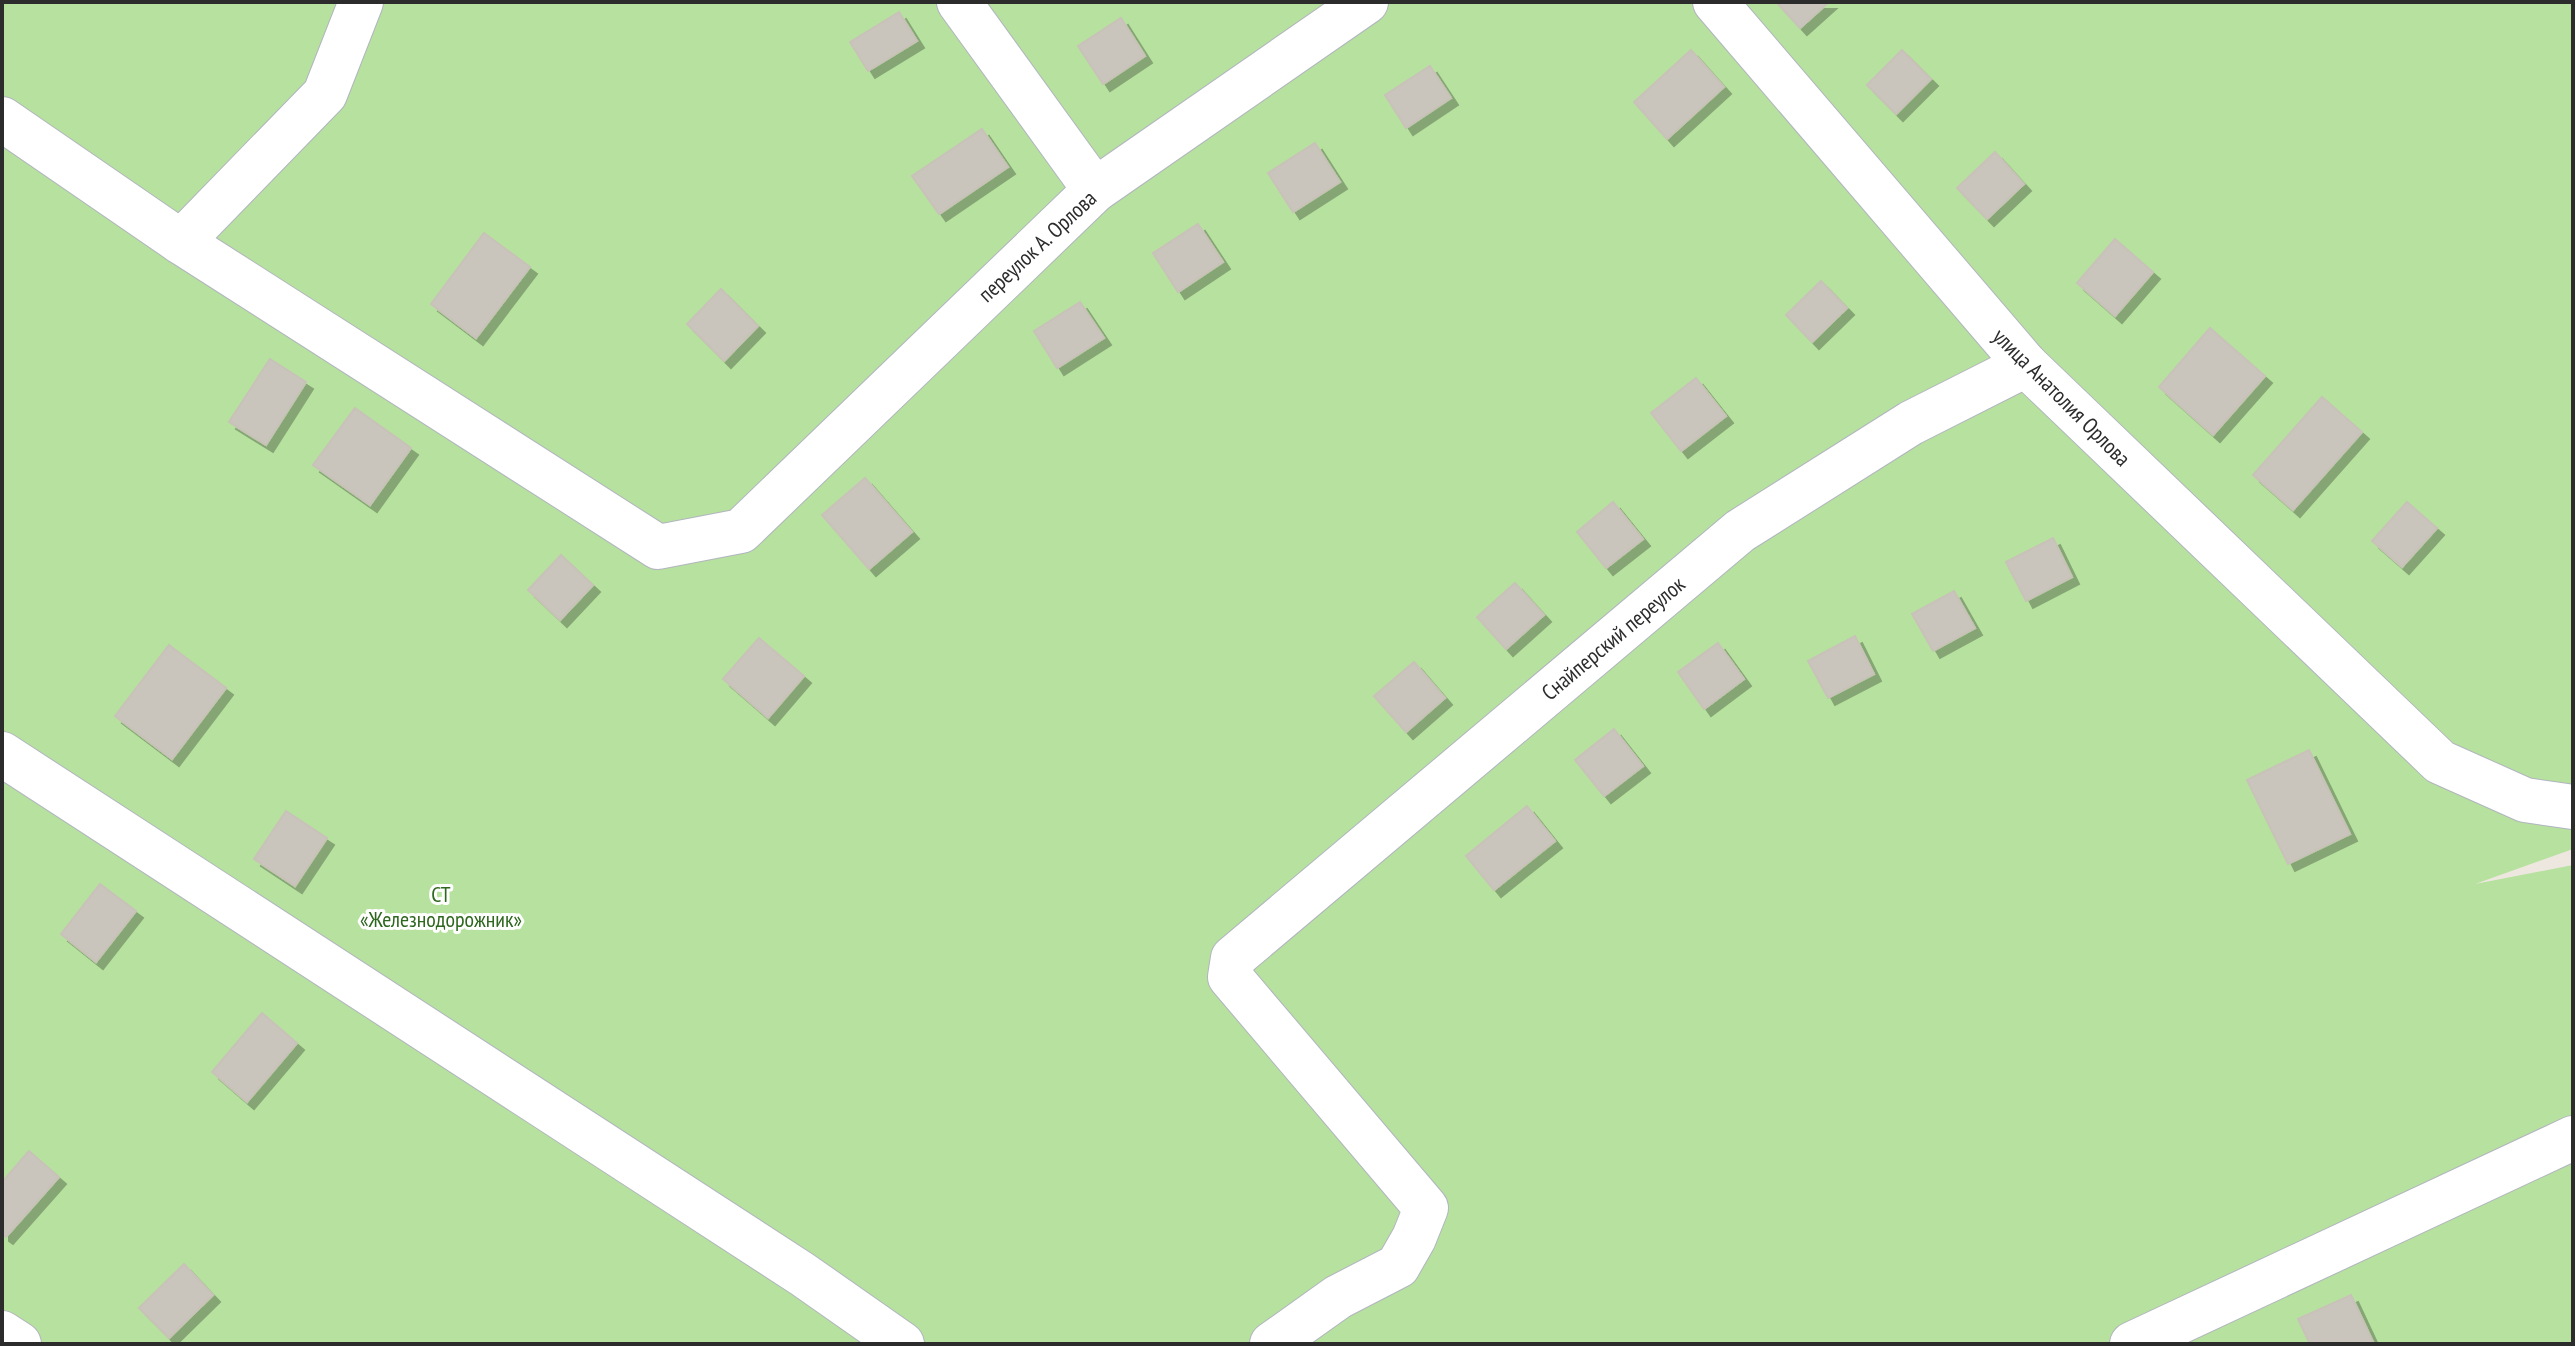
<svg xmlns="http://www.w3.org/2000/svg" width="2575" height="1346" viewBox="0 0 2575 1346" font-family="'PT Sans Narrow',sans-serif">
<defs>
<filter id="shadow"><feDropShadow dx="7" dy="7" stdDeviation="0" flood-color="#0004"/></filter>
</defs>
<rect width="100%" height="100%" fill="#ede7df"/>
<path fill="#b6e19e" d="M2,2H2573V849L2475,884L2573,865V1344H2Z"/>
<g fill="#c9c5bd" stroke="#c8c2b8" stroke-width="2" filter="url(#shadow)">
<path d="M1776,2H1829L1800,28Z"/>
<path d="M899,12L917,41L868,71L850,42Z"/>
<path d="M1121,18L1145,56L1103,84L1078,46Z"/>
<path d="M1691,50L1724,87L1667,139L1634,102Z"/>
<path d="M1902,50L1931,79L1896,114L1867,85Z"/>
<path d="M1430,66L1451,98L1406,128L1385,95Z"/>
<path d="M982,129L1008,167L939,214L912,176Z"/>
<path d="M1315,143L1340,182L1293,212L1268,173Z"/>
<path d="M1995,152L2024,184L1987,219L1957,188Z"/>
<path d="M1198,224L1223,262L1178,292L1153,253Z"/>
<path d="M484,233L530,267L476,338L431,304Z"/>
<path d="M2115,239L2153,272L2115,316L2077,283Z"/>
<path d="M1821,281L1847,308L1812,342L1786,315Z"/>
<path d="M721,289L758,326L724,361L687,324Z"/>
<path d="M1080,302L1104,338L1057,368L1034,331Z"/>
<path d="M2210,328L2265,376L2213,435L2159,387Z"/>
<path d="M270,359L306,382L266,445L229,422Z"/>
<path d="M1696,378L1726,416L1681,451L1651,413Z"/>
<path d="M2322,397L2362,432L2293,510L2253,475Z"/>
<path d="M355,408L411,448L370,505L313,465Z"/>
<path d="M865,478L912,532L869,569L822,515Z"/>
<path d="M1613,502L1643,539L1606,568L1577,532Z"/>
<path d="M2407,502L2437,528L2402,567L2372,541Z"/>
<path d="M2053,538L2072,577L2026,601L2006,562Z"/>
<path d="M561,555L593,585L560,620L528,590Z"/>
<path d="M1515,583L1544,615L1506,649L1477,617Z"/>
<path d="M1954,591L1975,628L1933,651L1912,614Z"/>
<path d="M1855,636L1874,674L1828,698L1808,661Z"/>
<path d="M759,638L804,676L768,718L723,679Z"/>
<path d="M1718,643L1744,679L1704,709L1678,672Z"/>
<path d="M169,645L226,688L172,759L115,716Z"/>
<path d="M1414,662L1445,698L1406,732L1374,696Z"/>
<path d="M1614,729L1643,766L1604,796L1575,760Z"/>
<path d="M2309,750L2350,834L2288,864L2247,780Z"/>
<path d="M1527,806L1555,841L1494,890L1466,856Z"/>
<path d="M286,811L327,838L295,886L254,859Z"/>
<path d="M100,884L136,911L96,962L61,934Z"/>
<path d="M262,1013L297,1043L247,1102L212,1072Z"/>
<path d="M29,1151L59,1177L6,1237L2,1234V1182Z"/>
<path d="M184,1264L213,1295L169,1338L139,1308Z"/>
<path d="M2351,1295L2374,1344H2310L2298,1319Z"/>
</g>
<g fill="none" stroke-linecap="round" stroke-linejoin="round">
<g stroke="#b2b5bf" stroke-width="46">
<g id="minor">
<path d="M959,2L1095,190"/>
<path d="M1715,2L2026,365L2440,762L2525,800L2573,807"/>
<path d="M2,119L181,242L658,547L741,531L1095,190L1366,2"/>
<path d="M181,242L325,94L361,2"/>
<path d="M2,754L802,1274L902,1344"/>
<path d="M2,1333L19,1344"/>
<path d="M1272,1344L1338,1297L1398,1266L1414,1238L1426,1208L1230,977L1233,958L1740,531L1911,423L2026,365"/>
<path d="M2132,1344L2573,1138"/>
</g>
</g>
<use href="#minor" stroke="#fff" stroke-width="44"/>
</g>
<g text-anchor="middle" stroke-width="6" stroke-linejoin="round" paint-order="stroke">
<g font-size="22" fill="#2c2c2c" stroke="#fff">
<text transform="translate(1037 246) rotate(-43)" y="8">переулок А. Орлова</text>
<text transform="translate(2062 397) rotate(45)" y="8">улица Анатолия Орлова</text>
<text transform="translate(1613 638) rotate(-40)" y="8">Снайперский переулок</text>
</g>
<g font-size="22" fill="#2e671e" stroke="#fff">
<text x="441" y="902">СТ<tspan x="441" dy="25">«Железнодорожник»</tspan></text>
</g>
</g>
<rect width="2575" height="1346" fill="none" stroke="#2c2c2c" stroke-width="8"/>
</svg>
